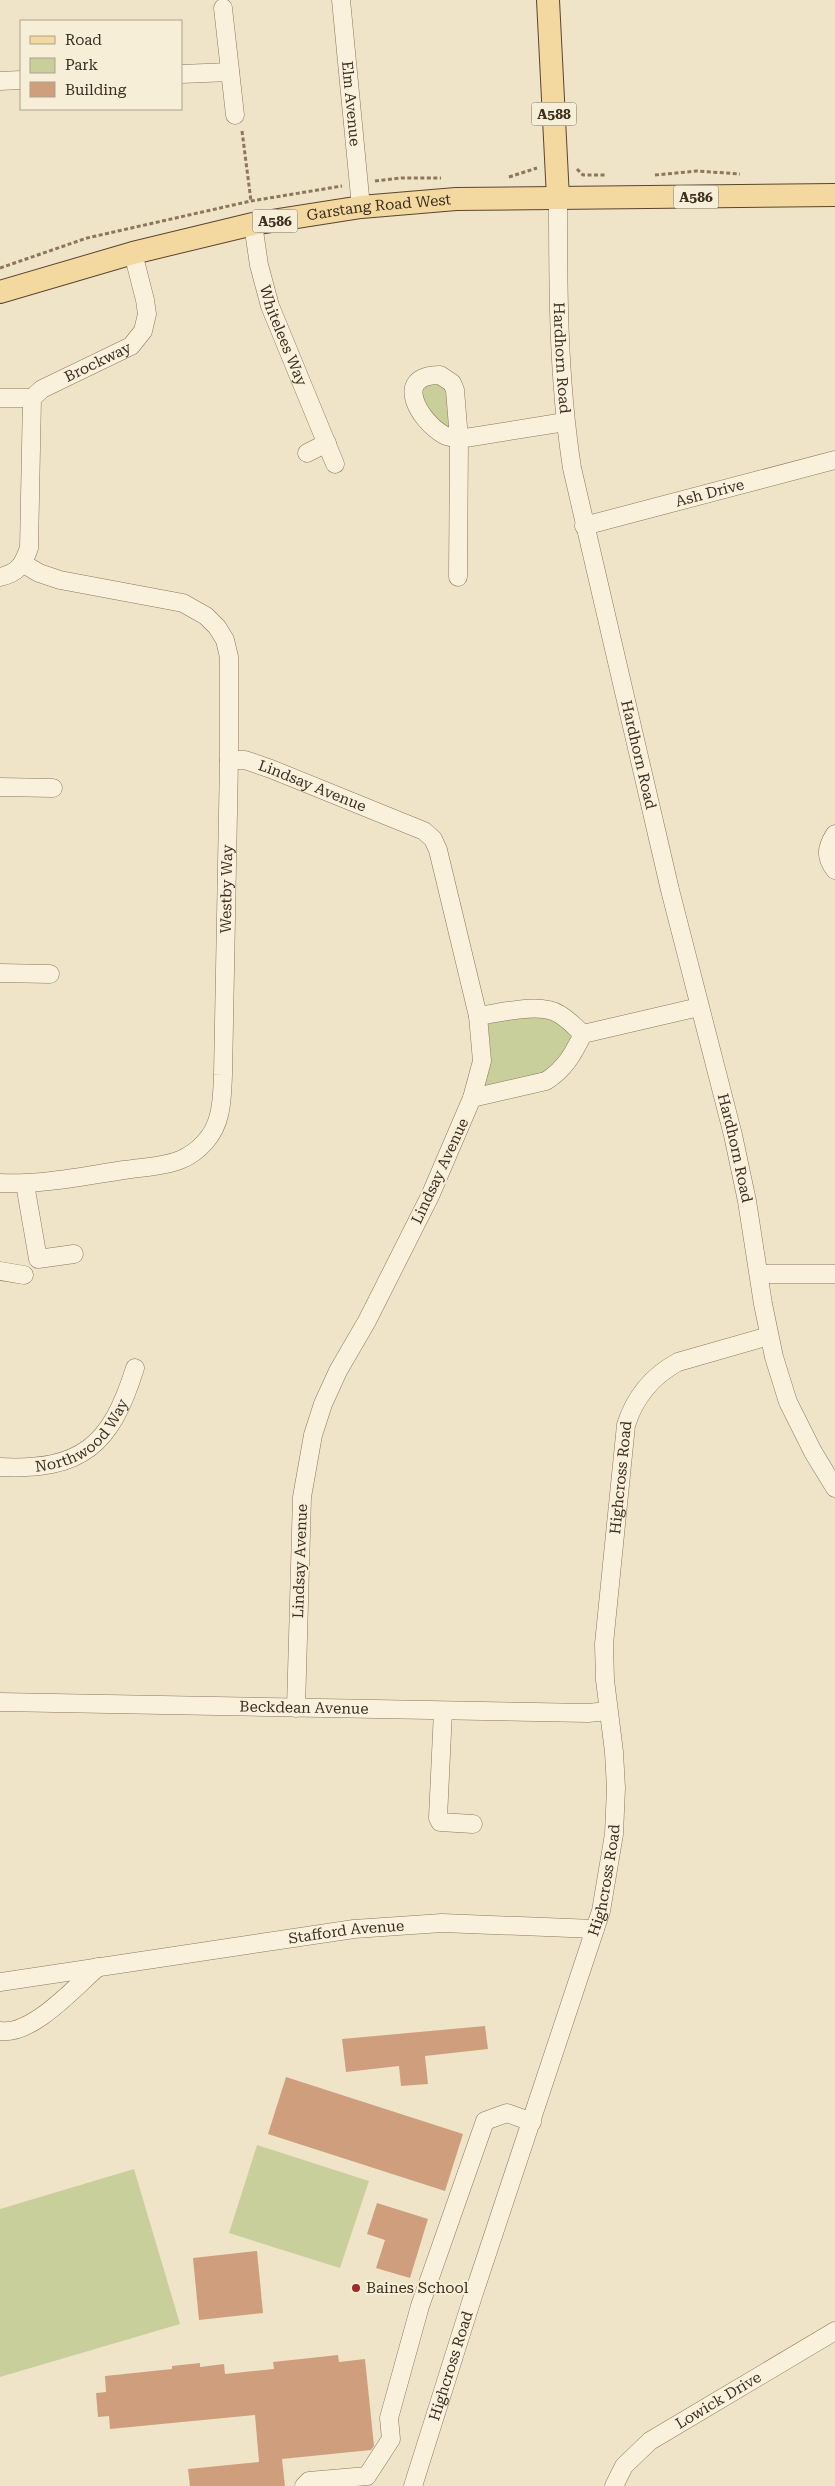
<svg xmlns="http://www.w3.org/2000/svg" width="835" height="2486" viewBox="0 0 835 2486" font-family="'Roboto Serif',serif">
<rect width="100%" height="100%" fill="#f0e4c8"/>
<g fill="#c9cf9b">
<path d="M448,379L459,439L430,425L416,383Z"/>
<path d="M535,1009L583,1034L563,1068L472,1098L478,1016Z"/>
<path d="M257,2145L369,2181L340,2268L229,2233Z"/>
<path d="M134,2169L180,2324L0,2377V2209Z"/>
</g>
<g fill="#cf9f7d">
<path d="M485,2026L488,2049L425,2056L428,2084L401,2086L399,2066L346,2072L342,2039Z"/>
<path d="M286,2077L463,2134L445,2191L268,2134Z"/>
<path d="M377,2203L428,2219L410,2278L376,2268L385,2240L367,2234Z"/>
<path d="M257,2251L263,2313L199,2320L193,2258Z"/>
<path d="M338,2355L339,2362L365,2359L374,2446L371,2450L282,2459L285,2486H190L188,2469L259,2462L255,2415L110,2429L109,2416L98,2417L96,2393L106,2392L105,2376L172,2369V2366L200,2363V2367L224,2364L225,2374L274,2369L273,2362Z"/>
</g>
<g fill="none" stroke-linecap="round" stroke-linejoin="round">
<g stroke="#8d765c" stroke-width="19">
<g id="minor">
<path id="s1" d="M341,0L361,207"/>
<path d="M223,8L235,115"/>
<path d="M181,74L230,72"/>
<path d="M0,81L21,80"/>
<path id="s2" d="M558,198C558,289 558,378 572,468L670,890L733,1135L747,1201L763,1304L774,1357L788,1402L813,1452L835,1488"/>
<path id="s3" d="M253,224L259,265L270,306L335,464"/>
<path d="M0,398H32"/>
<path d="M307,453L327,443"/>
<path id="s4" d="M584,526L835,460"/>
<path id="s5" d="M0,577C18,573 23,565 29,548L32,398L42,389L131,346L143,331L147,314L145,300L133,253"/>
<path d="M458,577L459,439L455,390L452,383L440,375C392,375 419,421 444,435C448,437 454,438 459,439L565,422"/>
<path id="s6" d="M229,760H245L271,769L424,831L433,839L438,850L478,1016L482,1061L472,1098L430,1196L367,1321L338,1371L323,1404L313,1435L302,1497L296,1708"/>
<path d="M0,787L53,788"/>
<path d="M835,834C826,848 825,857 835,870"/>
<path d="M0,973L50,974"/>
<path d="M478,1016C500,1013 540,1002 559,1014C568,1019 575,1027 583,1034"/>
<path d="M472,1098L546,1081C565,1069 573,1054 583,1034L699,1007"/>
<path id="s7" d="M0,1183C42,1185 83,1176 124,1170C143,1167 163,1167 180,1160C190,1156 198,1150 205,1142C222,1124 222,1099 223,1075L229,760V657L225,640L217,627L206,616L183,603L60,580L39,573L24,564"/>
<path d="M25,1184L38,1259L74,1254"/>
<path d="M0,1271L24,1275"/>
<path d="M759,1274H835"/>
<path id="s8" d="M0,1467C82,1471 111,1445 135,1368"/>
<path id="s9" d="M0,1702L588,1713L608,1711"/>
<path d="M443,1711L438,1818L440,1822L473,1824"/>
<path id="s10" d="M0,1982L354,1929L442,1923L595,1929"/>
<path d="M0,2031C32,2036 75,1987 98,1967"/>
<path d="M304,2486L309,2481L367,2476L391,2439L389,2418L420,2306L485,2121L507,2113L532,2122"/>
<path id="s11" d="M413,2486L472,2299L601,1911L614,1834L616,1788L614,1752L605,1680L604,1644L626,1425C635,1397 652,1376 678,1362L769,1336"/>
<path id="s12" d="M614,2486L624,2466L650,2441L835,2331"/>
</g>
</g>
<g stroke="#5b4430" stroke-width="24">
<g id="major">
<path d="M548,0L558,198"/>
<path id="s13" d="M0,292L133,253L253,224L361,207L456,199L835,195"/>
</g>
</g>
<g stroke="#8d765c" stroke-width="3" stroke-dasharray="4 2.5" stroke-linecap="butt">
<path d="M242,131L251,201"/>
<path d="M577,169L583,175H606"/>
<path d="M655,175L697,171L740,174"/>
<path d="M509,177L537,168"/>
<path d="M375,181L401,178H441"/>
<path d="M0,268L87,238L251,201L342,186"/>
</g>
<use href="#minor" stroke="#faf1dc" stroke-width="18"/>
<use href="#major" stroke="#f3d9a0" stroke-width="22"/>
</g>
<circle fill="#9e2a2b" stroke="#f7eed8" stroke-width="2" cx="356" cy="2288" r="5"/>
<g text-anchor="middle" stroke-width="4" stroke-linejoin="round" paint-order="stroke">
<g fill="#f7eed8" stroke="#756857" stroke-width="1">
<rect x="531.5" y="102.5" width="45" height="23" rx="4"/>
<rect x="673.5" y="185.5" width="45" height="23" rx="4"/>
<rect x="252.5" y="209.5" width="45" height="23" rx="4"/>
</g>
<g font-size="14" font-weight="bold" fill="#3d2e20">
<text x="554" y="119">A588</text>
<text x="696" y="202">A586</text>
<text x="275" y="226">A586</text>
</g>
<g font-size="15" fill="#3d2e20" stroke="#f7eed8">
<text dy="5" stroke="none"><textPath href="#s1" startOffset="104">Elm Avenue</textPath></text>
<text dy="5" stroke="none"><textPath href="#s13" startOffset="389">Garstang Road West</textPath></text>
<text dy="5" stroke="none"><textPath href="#s3" startOffset="116">Whitelees Way</textPath></text>
<text dy="5" stroke="none"><textPath href="#s2" startOffset="160">Hardhorn Road</textPath></text>
<text dy="5" stroke="none"><textPath href="#s5" startOffset="269">Brockway</textPath></text>
<text dy="5" stroke="none"><textPath href="#s4" startOffset="130">Ash Drive</textPath></text>
<text dy="5" stroke="none"><textPath href="#s2" startOffset="565">Hardhorn Road</textPath></text>
<text dy="5" stroke="none"><textPath href="#s6" startOffset="88">Lindsay Avenue</textPath></text>
<text dy="5" stroke="none"><textPath href="#s7" startOffset="470">Westby Way</textPath></text>
<text dy="5" stroke="none"><textPath href="#s2" startOffset="970">Hardhorn Road</textPath></text>
<text transform="translate(440 1171) rotate(-65)" y="5">Lindsay Avenue</text>
<text dy="5" stroke="none"><textPath href="#s8" startOffset="94">Northwood Way</textPath></text>
<text dy="5" stroke="none"><textPath href="#s11" startOffset="1041">Highcross Road</textPath></text>
<text transform="translate(300 1561) rotate(-88)" y="5">Lindsay Avenue</text>
<text dy="5" stroke="none"><textPath href="#s9" startOffset="304">Beckdean Avenue</textPath></text>
<text dy="5" stroke="none"><textPath href="#s11" startOffset="636">Highcross Road</textPath></text>
<text dy="5" stroke="none"><textPath href="#s10" startOffset="350">Stafford Avenue</textPath></text>
<text dy="5" stroke="none"><textPath href="#s11" startOffset="126">Highcross Road</textPath></text>
<text dy="5" stroke="none"><textPath href="#s12" startOffset="138">Lowick Drive</textPath></text>
</g>
<g font-size="15" fill="#3d2e20" stroke="#f7eed8" text-anchor="start">
<text x="366" y="2293">Baines School</text>
</g>
</g>
<rect x="20" y="20" width="162" height="90" fill="#f7eed8" stroke="#ada18e"/>
<rect x="30" y="36" width="25" height="8" fill="#f3d9a0" stroke="#ada18e"/>
<text x="65" y="45" font-size="15" fill="#3d2e20">Road</text>
<rect x="30" y="58" width="25" height="15" fill="#c9cf9b" stroke="#ada18e"/>
<text x="65" y="70" font-size="15" fill="#3d2e20">Park</text>
<rect x="30" y="82" width="25" height="15" fill="#cf9f7d" stroke="#ada18e"/>
<text x="65" y="95" font-size="15" fill="#3d2e20">Building</text>
</svg>
